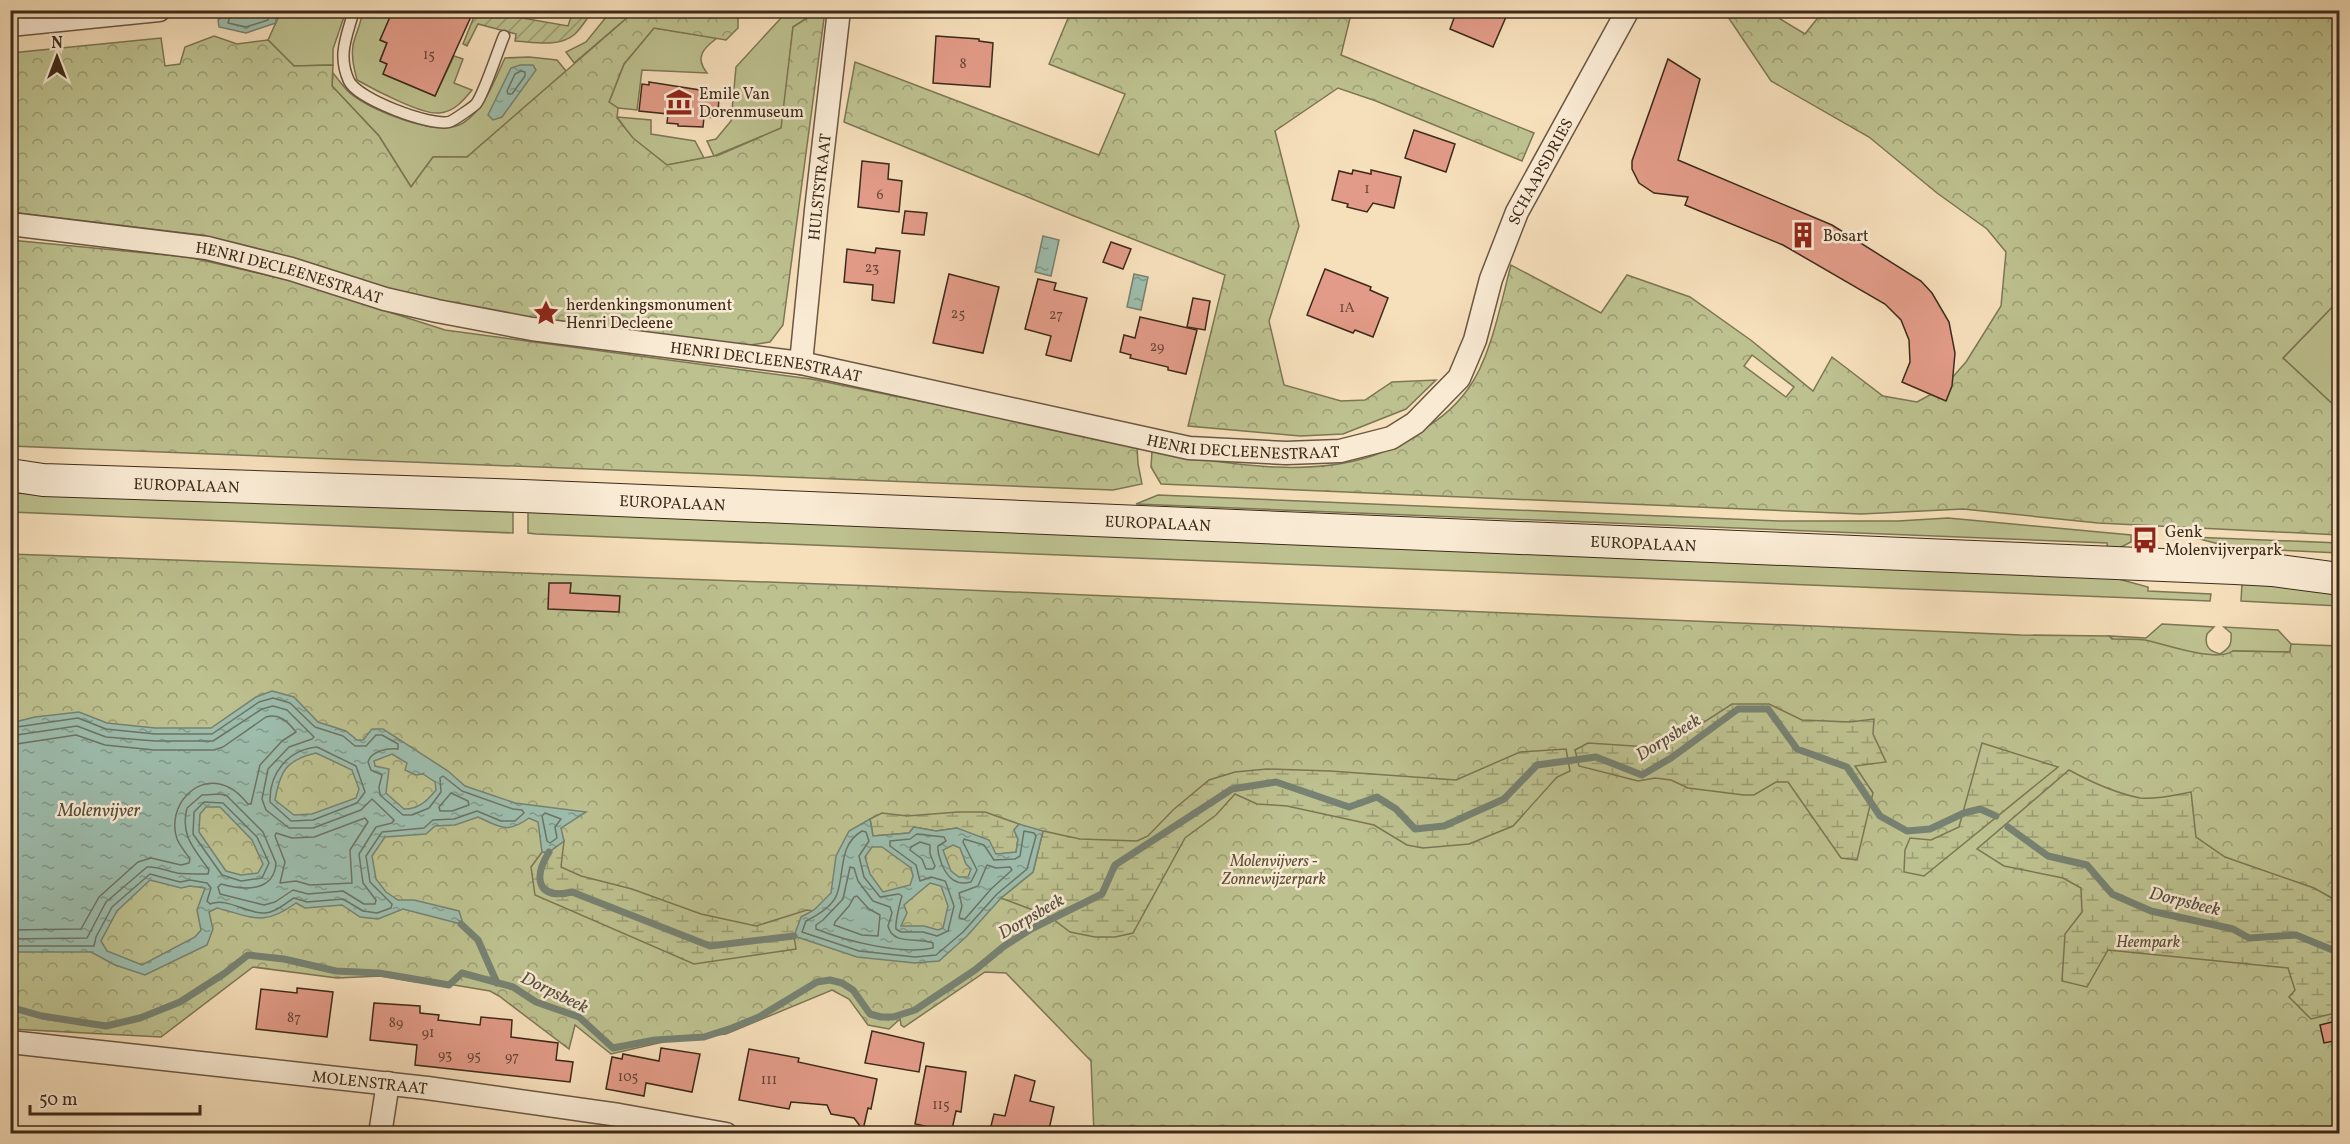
<svg xmlns="http://www.w3.org/2000/svg" width="2350" height="1144" viewBox="0 0 2350 1144" font-family="Vollkorn,serif">
<defs>
<pattern id="forest-crowns" width="20" height="18" patternUnits="userSpaceOnUse" patternTransform="scale(1.5)"><rect width="20" height="18" fill="#bdc18f"/><path d="M2 6a3 3 0 1 1 6 0M12 15a3 3 0 1 1 6 0" fill="none" stroke="#9b9d74"/></pattern>
<pattern id="wetland-marsh" width="20" height="14" patternUnits="userSpaceOnUse" patternTransform="scale(1.5)"><rect width="20" height="14" fill="#bdc18f"/><path d="M1 5h8M5 5V1M11 12h8M15 12V8" fill="none" stroke="#9b9d74"/></pattern>
<pattern id="garden-furrows" width="10" height="10" patternUnits="userSpaceOnUse" patternTransform="scale(1.5)"><rect width="10" height="10" fill="#bdc18f"/><path d="M-1 1l2-2M0 10L10 0M9 11l2-2" fill="none" stroke="#9b9d74"/></pattern>
<pattern id="water-ripples" width="26" height="14" patternUnits="userSpaceOnUse" patternTransform="scale(1.5)"><rect width="26" height="14" fill="#9dbdad"/><path d="M2 4q2-2 4 0t4 0M15 11q2-2 4 0t4 0" fill="none" stroke="#819a8c"/></pattern>
</defs>
<rect width="100%" height="100%" fill="#f6dfbb"/>
<filter id="stains"><feTurbulence type="fractalNoise" baseFrequency=".00333" numOctaves="4"/><feColorMatrix values="0 0 0 0 .2 0 0 0 0 .09 0 0 0 0 .02 0 0 0 .5 -.17"/></filter>
<radialGradient id="worn" r=".72"><stop offset=".6" stop-color="#630" stop-opacity="0"/><stop offset="1" stop-color="#630" stop-opacity=".3"/></radialGradient>
<g fill="#bdc18f" stroke="#7d7654" stroke-width="1.5">
<path d="M278,11H346L333,49V65L294,66L268,40L278,18Z"/>
<path d="M363,11H393L380,40L387,43L380,60L387,64L383,74L435,96L454,56L463,59L454,83L472,90C463,101 454,112 439,113C422,115 373,89 357,80C354,68 351,57 353,45C356,33 361,23 363,11Z"/>
<path d="M611,11H635L574,63L566,52L586,42Z"/>
<path d="M792,11H811L809,17L793,27L782,128L714,156L707,141L716,139L731,121L736,67L781,18Z"/>
<path d="M654,28L717,38C704,48 694,57 707,73L642,70L637,110L618,108L609,102L624,64Z"/>
<path d="M529,57L557,60L566,71L467,157H433L411,187L379,136L332,86L333,73C339,80 344,88 351,94C372,111 438,138 463,123C485,109 494,81 505,58Z"/>
<path d="M617,117L651,120V134L695,141L704,158L667,165L633,139Z"/>
<path d="M2339,300V410L2283,358Z"/>
<path d="M11,493L513,512V533L11,512Z"/>
<path d="M1158,495L1779,521H1898L1948,518L2131,535V542L2113,551H2108L2107,543L1136,504Z"/>
<path d="M528,512L2111,577L2148,587V591L2211,594L2210,601L536,534L528,533Z"/>
<path d="M2192,537L2339,543V553L2234,548Z"/>
<path d="M2242,583L2339,587V606L2241,601Z"/>
<path d="M2162,624L2214,627L2207,634C2204,646 2209,651 2220,654C2230,648 2232,644 2231,633L2224,627L2278,630L2291,644L2290,652L2233,651L2139,713L2127,649L2109,636L2146,638Z"/>
</g>
<g fill="url(#forest-crowns)" stroke="#7d7654" stroke-width="1.5" fill-rule="evenodd">
<path d="M1352,10L1341,55L1534,133L1522,161L1376,101L1338,88L1275,131L1299,226L1269,321L1284,385L1341,401L1365,400L1392,382L1436,380L1406,409L1343,434L1300,436L1188,426L1225,275L1074,216L844,122L855,62L1099,155L1125,94L1049,64L1071,11Z"/>
<path d="M1824,10L2339,11V300L2283,358L2339,410V535L2098,523L1963,509L1861,514L1161,484L1151,467L1152,451C1224,463 1315,481 1385,451C1395,447 1404,440 1413,435C1435,423 1453,410 1468,389C1491,358 1501,302 1511,265L1601,313L1627,275L1690,297L1752,341L1813,391L1832,357L1883,396L1917,402L1943,388L1966,362L2001,306L2006,252L1987,229L1937,193L1869,137L1771,81L1724,11H1767L1805,34ZM1752,355L1794,387L1786,397L1744,366Z"/>
<path d="M635,11H738V28L726,40L654,28L624,64L609,102L618,108L617,118L633,138L667,165L719,155L781,128L793,27L809,17L811,11H825L783,325L770,342L743,346L545,321L394,293L285,256L201,235L11,212V53L161,38L165,66L180,64L185,47L214,36L237,44L268,40L294,66L333,65L332,86L379,136L411,187L433,157H467Z"/>
<path d="M10,240L188,257L289,280L445,330L811,379L1137,445L1138,464L1142,484L1113,490L11,446Z"/>
<path d="M10,554L874,586L2021,635L2109,636L2112,639C2123,639 2134,639 2145,640C2166,644 2215,663 2233,651L2290,652L2291,644L2339,646V1133H1094L1091,1061L1006,973L985,972L904,1027L901,1025L900,1019L889,1029L868,1025L849,999L832,990L726,1034L676,1039L611,1054L575,1025L569,1049L499,996L490,991L448,984L416,982L381,976L337,978L253,967L161,1037L11,1029Z"/>
</g>
<g fill="url(#wetland-marsh)" stroke="#7d7654" stroke-width="1.5">
<path d="M1732,704H1769L1802,720L1850,722L1874,719L1873,734L1886,762L1855,766L1873,793L1857,860L1841,858L1788,782H1776L1754,795H1744L1688,788L1671,780L1655,778L1638,781L1579,766L1575,750L1588,743L1664,748Z"/>
<path d="M1982,743L2058,767L1924,876L1904,872L1905,850L1910,838L1931,840L1959,827Z"/>
<path d="M1566,749L1570,771L1557,777L1513,826L1469,844L1423,848L1407,845L1374,825L1287,806L1257,804L1235,794L1216,815L1185,838L1133,933L1115,937H1095L1070,932L1049,916L1001,898L1033,872L1043,831L1080,839L1137,841L1148,836L1173,810L1209,780L1235,772L1267,769L1330,771L1456,780L1520,752Z"/>
<path d="M2069,770C2091,782 2115,793 2140,798C2156,800 2175,795 2191,792L2196,837L2225,857L2314,888L2339,902V1012L2311,1019L2289,997L2295,990L2288,968L2108,950L2087,987L2062,981L2065,934L2082,912L2081,888L2063,878L2004,866L1977,849Z"/>
<path d="M958,812H985L1019,824L1014,830L1018,839L1016,853L996,854L957,828L936,831L914,827L909,833L873,836L870,819L882,813L907,816Z"/>
<path d="M564,841L561,867L581,876L632,889L701,914L756,926L807,910L814,911L794,936L796,949L694,964L535,895L531,867L542,852H549Z"/>
</g>
<path fill="url(#garden-furrows)" stroke="#7d7654" stroke-width="1.5" d="M573,11H593C587,18 582,27 575,34C559,48 534,42 515,41L516,34L478,24L467,46L463,44L475,14L499,18L500,14L568,26Z"/>
<g fill="url(#water-ripples)" stroke="#778272" stroke-width="1.5" fill-rule="evenodd">
<path d="M228,11H276V23L246,33L219,27L218,20Z"/>
<path d="M520,65H533L536,70L502,117L493,120L488,115L511,68Z"/>
<path d="M1043,236L1059,240L1051,276L1035,272Z"/>
<path d="M1134,274L1148,277L1141,310L1127,307Z"/>
<path d="M272,691L294,697L318,722L346,731L357,740H363L372,729H383L448,771L465,786L515,803L586,812L561,828L564,841L549,852H542L538,822L529,818C507,834 500,827 478,817L455,825L435,826L426,834L385,837L372,856L376,879L386,892L398,900H414L459,911L462,920L461,924L403,909L378,919L360,917L342,905L305,908L296,903C263,927 253,917 217,908L209,912L213,929L207,945L145,975L115,965L91,952H11V723L35,717L79,712L107,723L155,728H211L256,697ZM316,753L352,770L359,789L356,798L312,814L294,815L275,800C280,771 286,760 316,753ZM392,754L407,763L405,770L416,775L423,774L435,782L436,790C427,801 419,809 404,809L386,793L389,769L375,766L374,761ZM206,807H220L252,840L263,864L258,873L241,875L226,871L199,832L200,814ZM150,880L181,888L190,886L205,888L197,910L201,930L195,937L142,965L107,951L101,941L117,911Z"/>
<path d="M870,819L873,836L909,833L914,827L936,831L957,828L989,840L996,854L1016,852L1018,839L1014,830L1019,824L1043,831L1033,872L1001,898L967,936L939,961L915,963L857,957L794,936L801,917L814,910L831,893L836,856L849,831ZM953,845L960,848L966,864L971,869L968,877H959L951,871L943,850ZM872,847H882L911,868L913,876L910,885L883,892L870,874L865,857ZM930,883L941,886L948,906L943,928L938,930L924,926H901L907,913L904,905Z"/>
</g>
<g fill="none" stroke-linecap="round" stroke-linejoin="round">
<g stroke="#6d7463" stroke-width="1.5">
<path d="M232,10L228,23L246,27L268,20L270,10"/>
<path d="M521,71L525,72V76L512,94H508L507,91L515,74Z"/>
<path d="M10,728L78,718L106,729L155,734H212L259,702L273,698L290,703L315,727L343,736L355,746H366L376,735H382L398,744V749C387,748 371,751 368,762L371,770L382,775L379,787L380,795L403,815H412L429,808L441,792L440,778L443,776L462,791L513,809L522,810L524,813L515,821H501L477,811L454,819L433,820L424,828L382,832L366,856L370,882L392,904L391,908L377,913L363,911L343,899L307,902L294,898C285,903 277,912 265,913C246,914 228,897 210,904L207,901L211,888L207,883L190,880L180,882L150,874L112,907L96,937L94,946H10"/>
<path d="M10,736L77,726L106,737L155,741H213L262,709L273,706L287,710L314,737L312,739L289,747L268,769L262,799L266,810L289,828H313L361,810L372,799L394,820L392,823L376,827L359,854L363,883L376,900L375,904H364L343,891L308,894L293,890L275,902L264,905L220,894L218,887L221,884C243,890 274,893 276,863L263,832L227,796L220,794L202,795L187,808C180,836 194,848 209,870L208,874C201,874 183,874 177,873C167,871 157,866 147,867L106,902L87,938L10,939"/>
<path d="M10,745L76,735L105,745L154,750H214L223,747L266,717C280,713 288,722 296,732L282,741L260,765L251,804H248C243,798 237,791 230,788C197,770 166,807 177,839C180,846 186,853 190,859L189,863L181,865L151,858L138,862L99,897L81,929L10,930"/>
<path d="M317,747L356,766L365,792L357,803L313,820L291,821L270,802C269,773 288,750 317,747Z"/>
<path d="M451,793L468,801L469,805L452,811H440L439,807Z"/>
<path d="M204,802L223,803L257,837L269,863L262,878L241,881L222,875L193,834L194,812Z"/>
<path d="M545,813L561,819L555,827L557,838L550,843L547,841L542,816Z"/>
<path d="M365,818L368,822L350,850L352,883L310,885L296,881L280,883L285,862L275,836L276,833L292,838L314,837Z"/>
<path d="M862,831L866,832L869,841L859,856L864,877L880,897L899,894L902,896C900,902 895,923 896,929L901,932H923L937,936L948,931L954,906L946,883L945,881L931,877L920,881L916,865L890,846V841L910,839L917,834L944,837L946,841L938,846C937,853 940,858 942,865C948,878 956,886 971,882L977,870L963,842L964,839L984,845L994,860L1015,859L1020,856L1024,831L1034,833L1036,836L1027,869L997,894L963,932L936,955L915,957L859,951L802,932L806,921C816,916 833,906 837,894C845,872 838,845 862,831Z"/>
<path d="M920,842L930,845V854L935,866L933,869H926L922,859L910,850L911,847Z"/>
<path d="M987,865L996,868L1010,867L1012,870L991,889L965,919H961L959,917L962,906L959,893L978,886Z"/>
<path d="M850,867L854,868L858,881L873,901L890,907L892,913L888,926C893,946 917,937 933,943V948C901,955 846,941 816,929V925L823,920L843,899Z"/>
<path d="M857,896L869,909L880,915L878,936L862,935L834,925L835,922L849,906L854,897Z"/>
</g>
<g stroke="#778272" stroke-width="7">
<path d="M2008,827L2048,856L2087,865L2112,894L2151,911L2233,929L2249,938L2296,935L2340,953"/>
<path d="M549,852C533,878 537,900 572,892L710,946L794,936"/>
<path d="M461,924L478,940L497,983"/>
<path d="M10,1007L42,1016L106,1026L140,1018L180,1002L225,973L248,955L284,959L336,971L379,973L449,985L462,973L513,987L536,1002L579,1017L613,1048L655,1040L704,1037L732,1028L759,1017L817,982L830,980L842,983L853,990L870,1014L881,1017H893L915,1010L975,970L1003,947L1031,929L1102,894L1115,865L1232,789L1276,782L1349,807L1377,797L1396,809L1415,829L1444,826L1504,799L1537,765L1596,757L1642,775L1671,758L1738,709H1768L1797,749L1847,767L1880,816L1907,831L1930,829L1964,813L1980,809L1996,816"/>
</g>
</g>
<g fill="#e29b88" stroke="#3d2a19" stroke-width="1.5">
<path d="M393,10H474L435,96L383,74L387,64L380,61L387,43L380,40Z"/>
<path d="M1457,10H1509L1493,47L1450,29Z"/>
<path d="M936,36L979,39V41L993,43L990,87L933,83Z"/>
<path d="M1668,59L1700,79L1678,160L1832,225L1921,281L1932,293L1949,322L1955,353L1952,386L1946,401L1902,382L1910,362L1909,340L1901,320L1885,304L1783,245L1685,205L1688,197L1654,193L1639,183L1632,169V161Z"/>
<path d="M649,82L719,93L718,118L704,117L703,127L678,126V124L667,123L668,114L639,111L642,84L649,85Z"/>
<path d="M1414,130L1455,144L1446,172L1405,158Z"/>
<path d="M862,161L889,164L888,179L902,181L899,212L858,207Z"/>
<path d="M1353,170L1371,174V170L1401,177L1394,208L1373,203L1367,212L1347,207L1348,204L1332,200L1339,171L1352,174Z"/>
<path d="M905,211L927,213L924,235L902,233Z"/>
<path d="M1111,242L1131,249L1123,269L1103,262Z"/>
<path d="M876,248L900,251L894,303L872,300L873,285L844,282L847,249L875,253Z"/>
<path d="M1325,269L1371,287L1370,290L1388,298L1373,337L1355,330L1353,333L1307,315Z"/>
<path d="M949,274L999,287L983,353L933,343Z"/>
<path d="M1038,279L1056,283L1054,290L1087,298L1071,361L1046,355L1051,336L1025,329Z"/>
<path d="M1193,298L1210,301L1205,330L1187,327Z"/>
<path d="M1140,317L1197,330L1186,374L1168,370V367L1130,358L1131,355L1120,352L1124,335L1135,338Z"/>
<path d="M549,583H571L570,593L620,596L619,612L548,609Z"/>
<path d="M297,988L333,992L327,1037L256,1029L261,989L297,993Z"/>
<path d="M374,1003L420,1006V1013L439,1015L438,1020L480,1025L481,1017L512,1020L511,1037L558,1043L556,1060L573,1062L570,1082L415,1065L417,1045L370,1040Z"/>
<path d="M2340,1020V1040L2324,1043L2320,1025Z"/>
<path d="M872,1031L924,1043L919,1072L865,1063Z"/>
<path d="M661,1048L700,1054L692,1092L646,1083L644,1096L606,1089L612,1057L622,1059L623,1054L659,1061Z"/>
<path d="M749,1049L799,1058L798,1062L877,1079L871,1109L868,1108L863,1130L854,1118L831,1114L827,1105L791,1102L789,1109L739,1100Z"/>
<path d="M926,1066L966,1072L961,1112L956,1111L951,1134L924,1131L925,1126L915,1124Z"/>
<path d="M1015,1075L1035,1081L1030,1101L1054,1107L1048,1134H989L994,1114L1005,1116Z"/>
</g>
<g fill="none" stroke-linecap="round" stroke-linejoin="round">
<g stroke="#6b5742" stroke-width="13">
<path id="lane" d="M354,10C347,36 337,55 349,81C358,99 429,126 449,122C453,121 473,107 476,104C484,94 498,50 504,36"/>
</g>
<g stroke="#6b5742" stroke-width="25">
<g id="street">
<path d="M10,25L159,10"/>
<path id="s1" d="M10,224L207,248L291,269L385,299L437,311L532,329L801,363L1189,448L1286,453L1340,451L1391,438L1415,423L1459,378L1475,340L1491,279L1517,212L1628,10"/>
<path id="s2" d="M801,363L816,210L839,10"/>
<path id="s3" d="M10,1042L427,1088L619,1115L726,1134"/>
<path d="M380,1134L388,1083"/>
</g>
</g>
<g stroke="#3d2a19" stroke-width="34">
<g id="secondary">
<path id="s4" d="M10,475L43,480L523,496L2235,568L2272,570L2340,579"/>
</g>
</g>
<use href="#lane" stroke="#f9ead3" stroke-width="10"/>
<use href="#street" stroke="#f9ead3" stroke-width="22"/>
<use href="#secondary" stroke="#f9ead3" stroke-width="32"/>
</g>
<defs>
<g id="museum-bare" transform="scale(2.07)"><path d="M0-6L6-3V-2H-6V-3ZM-5-1h2V3h-2ZM-1-1h2V3h-2ZM3-1h2V3H3ZM-6 4H6V6H-6Z" fill="#8f2418" stroke="#f9ead3" stroke-width="2.5" paint-order="stroke"/></g>
<g id="building-bare" transform="scale(2.07)"><path d="M-4-6H4V6H1V3H-1V6H-4ZM-2.5-4.3h1.7v1.8h-1.7ZM.8-4.3h1.7v1.8H.8ZM-2.5-1h1.7V.8h-1.7ZM.8-1h1.7V.8H.8Z" fill="#8f2418" stroke="#f9ead3" stroke-width="2.5" paint-order="stroke"/></g>
<g id="sight-bare" transform="scale(2.07)"><path d="M0-6L1.8-2.2L6-1.7L2.9 1.2L3.7 5.4L0 3.3L-3.7 5.4L-2.9 1.2L-6-1.7L-1.8-2.2Z" fill="#8f2418" stroke="#f9ead3" stroke-width="2.5" paint-order="stroke"/></g>
<g id="bus-bare" transform="scale(2.07)"><path d="M-5-6H5V4H4V6H2V4H-2V6H-4V4H-5ZM-3.5-4V0h7V-4ZM-3.5 1.2v1.5H-2V1.2ZM2 1.2v1.5H3.5V1.2Z" fill="#8f2418" stroke="#f9ead3" stroke-width="2.5" paint-order="stroke"/></g>
</defs>
<g fill-rule="evenodd">
<use href="#museum-bare" x="679" y="102"/>
<use href="#building-bare" x="1803" y="235"/>
<use href="#sight-bare" x="546" y="313"/>
<use href="#bus-bare" x="2145" y="540"/>
</g>
<g text-anchor="middle" stroke-width="5" stroke-linejoin="round" paint-order="stroke">
<g font-size="14" fill="#664635">
<text x="429" y="59">15</text>
<text x="963" y="68">8</text>
<text x="1367" y="193">1</text>
<text x="880" y="199">6</text>
<text x="872" y="272">23</text>
<text x="1347" y="312">1A</text>
<text x="958" y="318">25</text>
<text x="1056" y="319">27</text>
<text x="1157" y="351">29</text>
<text x="294" y="1022">87</text>
<text x="396" y="1027">89</text>
<text x="428" y="1037">91</text>
<text x="445" y="1059">93</text>
<text x="474" y="1060">95</text>
<text x="512" y="1061">97</text>
<text x="628" y="1081">105</text>
<text x="769" y="1084">111</text>
<text x="941" y="1109">115</text>
</g>
<g font-size="16" fill="#3d2a19" stroke="#f9ead3" text-anchor="start">
<text x="699" y="99">Emile Van<tspan x="699" dy="18">Dorenmuseum</tspan></text>
<text x="1823" y="241">Bosart</text>
<text x="566" y="310">herdenkingsmonument<tspan x="566" dy="18">Henri Decleene</tspan></text>
<text x="2165" y="537">Genk<tspan x="2165" dy="18">Molenvijverpark</tspan></text>
</g>
<g font-size="16" fill="#3d2a19" stroke="#f9ead3">
<text dy="6" stroke="none"><textPath href="#s1" startOffset="1720">SCHAAPSDRIES</textPath></text>
<text dy="6" stroke="none"><textPath href="#s2" startOffset="177">HULSTSTRAAT</textPath></text>
<text dy="6" stroke="none"><textPath href="#s1" startOffset="284">HENRI DECLEENESTRAAT</textPath></text>
<text dy="6" stroke="none"><textPath href="#s1" startOffset="770">HENRI DECLEENESTRAAT</textPath></text>
<text dy="6" stroke="none"><textPath href="#s1" startOffset="1256">HENRI DECLEENESTRAAT</textPath></text>
<text dy="6" stroke="none"><textPath href="#s4" startOffset="177">EUROPALAAN</textPath></text>
<text dy="6" stroke="none"><textPath href="#s4" startOffset="663">EUROPALAAN</textPath></text>
<text dy="6" stroke="none"><textPath href="#s4" startOffset="1149">EUROPALAAN</textPath></text>
<text dy="6" stroke="none"><textPath href="#s4" startOffset="1635">EUROPALAAN</textPath></text>
<text dy="6" stroke="none"><textPath href="#s3" startOffset="362">MOLENSTRAAT</textPath></text>
</g>
<g font-size="16" font-style="italic" fill="#5d5036" stroke="#f9ead3">
<text x="1274" y="866">Molenvijvers -<tspan x="1274" dy="18">Zonnewijzerpark</tspan></text>
<text x="2148" y="947">Heempark</text>
</g>
<g font-size="18" font-style="italic" fill="#554f3e" stroke="#f9ead3">
<text transform="translate(1668 737) rotate(-32)" y="6">Dorpsbeek</text>
<text x="99" y="816">Molenvijver</text>
<text transform="translate(2185 901) rotate(14)" y="6">Dorpsbeek</text>
<text transform="translate(1031 916) rotate(-30)" y="6">Dorpsbeek</text>
<text transform="translate(555 992) rotate(26)" y="6">Dorpsbeek</text>
</g>
</g>
<rect width="2350" height="1144" fill="none" stroke="#f6dfbb" stroke-width="36"/>
<rect x="12" y="12" width="2326" height="1120" fill="none" stroke="#3d2a19" stroke-width="3"/>
<rect x="18" y="18" width="2314" height="1108" fill="none" stroke="#3d2a19" stroke-width="1.5"/>
<g transform="translate(57 57)" stroke="#f9ead3" stroke-width="4.5" paint-order="stroke">
<path d="M0-4.5L10 22L0 15L-10 22Z" fill="#3d2a19"/>
<text y="-9" font-size="16" font-weight="bold" text-anchor="middle" fill="#3d2a19">N</text>
</g>
<path d="M30 1105v9h170v-9" fill="none" stroke="#3d2a19" stroke-width="3"/>
<text x="39" y="1105" font-size="18" fill="#3d2a19" stroke="#f9ead3" stroke-width="4.5" paint-order="stroke">50 m</text>
<rect width="100%" height="100%" filter="url(#stains)"/>
<rect width="100%" height="100%" fill="url(#worn)"/>
</svg>
